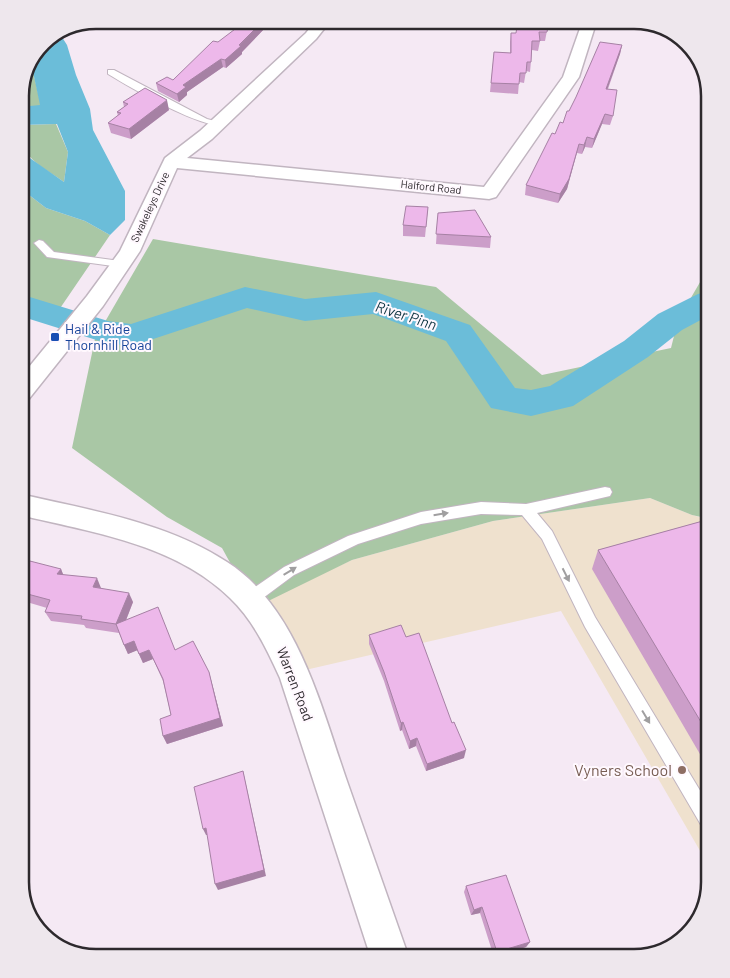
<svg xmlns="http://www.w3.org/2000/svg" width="730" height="978" viewBox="0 0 730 978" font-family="Barlow,sans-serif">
<rect width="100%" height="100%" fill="#f5e9f4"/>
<path fill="#efe1ce" d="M650,498L692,515L710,520V868L561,611L301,671L265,600L352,560L493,521Z"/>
<g fill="#a9c7a5">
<path d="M32,67L41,106L20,107V91Z"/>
<path d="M56,124L68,152L64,182C39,164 20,159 20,125Z"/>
<path d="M20,188L46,208L85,221L110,235L50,323L20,312Z"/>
<path d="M153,239L436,287L542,375L671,348L678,320L710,265V519L692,515L650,498L493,521L352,560L256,607L250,599L222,548L167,517L72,448L95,339Z"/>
</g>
<path fill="#6bbdd9" d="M60,34L67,45L76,75L90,109L93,130L125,191V220L110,235L85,221L46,208L20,188V139L27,156L64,182L68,152L57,124L20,125V107L40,105L32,67L46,39Z"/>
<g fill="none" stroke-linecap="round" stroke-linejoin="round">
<path fill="#6bbdd9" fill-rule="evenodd" d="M245,287L305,299L376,292L470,325L515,388L531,390L550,386L624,341L658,314L698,294L710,291V315L682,330L648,357L573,406L531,416L491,408L446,341L373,314L305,321L247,308L132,346L106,343L20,316V294L108,321L131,324Z"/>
<g stroke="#c1b5c0" stroke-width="2">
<g id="lane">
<path d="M108,70H114L207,119L223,123L219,126C188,121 136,91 108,74Z"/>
<path d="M39,240L43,241L54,252L120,261L125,264L120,267L47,257L34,243Z"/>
<path d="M605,487L610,488L612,492L610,496L537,513L552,531L595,617L710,807V833L704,830L585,627L542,539L522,515L481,514L421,524L358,544L294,575L255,604L250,606L245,604L242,599L245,594L284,567L348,536L421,512L481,502L526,504Z"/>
</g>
</g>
<g stroke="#c1b5c0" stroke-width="3">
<g id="street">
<path d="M316,20H331L316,39L212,139L187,158L484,187L563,77L583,20H597L579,77L496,197L489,199L177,168L140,251L103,306L28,400L20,402V378L87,296L120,251L165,158L200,131L306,33Z"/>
<path d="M20,494C89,510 166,522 227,562C299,608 322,711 349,787C369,844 389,901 409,958H371L280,678C267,649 253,620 230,598C175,544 91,532 20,515Z"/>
</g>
</g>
<use href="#lane" fill="#fff" fill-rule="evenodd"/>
<use href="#street" fill="#fff" fill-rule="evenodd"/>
</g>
<g fill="#cc9ec9">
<path d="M264,20L265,28L242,52V54L226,68L223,67L187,92V95L179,102L158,91L156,83L173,80L218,42Z"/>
<path d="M549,20L545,41H540L538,51L532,50L530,72L526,71L524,83L519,82L518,94L490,92L494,52L510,53V42L511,33H516Z"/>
<path d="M622,45L620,54L608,89L613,116L610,125L602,124L592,148L585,147L582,154L577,153L567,189L558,203L525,195L526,185L555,134L563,123L569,111Z"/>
<path d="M123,102L169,110L131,139L111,133L108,123L118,116L117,112L124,107Z"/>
<path d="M428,207L425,237L403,236V225Z"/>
<path d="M438,213L491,237L490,248L436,244Z"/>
<path d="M710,519V759L704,761L592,569L598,550Z"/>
<path d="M61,569L63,575L101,588L133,602L126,620L175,650L211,680L223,726L167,744L163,736L171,715L163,681L153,659L143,663L137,650L128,654L119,633L86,628L84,625L51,621L45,612L47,608L20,600V570Z"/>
<path d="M369,635L406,637L464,758L426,771L416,746L409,749L402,730L400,731L384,681L369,644Z"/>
<path d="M466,886L530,942L526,947L494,957L480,913L471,915L464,892Z"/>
</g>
<g fill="#a681a4">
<path d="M264,20L265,28L242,52V54L226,68L225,60Z"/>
<path d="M622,45L620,54L604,98L606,89Z"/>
<path d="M221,59L223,67L187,92V95L179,102L177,94L183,85Z"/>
<path d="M167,100L169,110L131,139L129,129Z"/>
<path d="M605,114L602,124L592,148L594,139Z"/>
<path d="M587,137L585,147L582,154L584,145Z"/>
<path d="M579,144L567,189L558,203L560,194Z"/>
<path d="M25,323L30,333L20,356V335Z"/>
<path d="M61,569L65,579L57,574Z"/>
<path d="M97,578L101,588L93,587Z"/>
<path d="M129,593L133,602L121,633L116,624Z"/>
<path d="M134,641L138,650L128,654L124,645Z"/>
<path d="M149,650L153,659L143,663L139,654Z"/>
<path d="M209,672L223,726L167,744L163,736Z"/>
<path d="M403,722L402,730L400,731L401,723Z"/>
<path d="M417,738L416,746L409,749L410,741Z"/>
<path d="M466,750L464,758L426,771L427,764Z"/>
<path d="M710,754V759L704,761Z"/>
<path d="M243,771L266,876L218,890L215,884Z"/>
<path d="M206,828L209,835H206L203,829Z"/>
<path d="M482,907L480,913L471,915L474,910Z"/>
<path d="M530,942L526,947L494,957L497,952Z"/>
</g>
<g fill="#edb8ea" stroke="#a681a4">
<path d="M247,20H264L239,45L241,46L225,60L221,59L183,85L186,87L177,94L156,83L167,77L173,80L213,41L218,42Z"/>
<path d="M518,20H549L547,32H539L540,41H532L531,62H527L526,73H520L519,84L491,83L494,52L511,53V33H516Z"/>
<path d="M600,42L622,45L606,89L617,90L613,116L605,114L594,139L587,137L584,145L579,144L569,179L560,194L526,185L552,133L555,134L560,122L563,123L567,111H569L576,97Z"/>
<path d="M145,88L167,100L129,129L108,123L121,113L117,112L128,104L123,102Z"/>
<path d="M406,206L428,207L426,227L403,225Z"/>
<path d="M475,210L491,237L436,234L438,213Z"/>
<path d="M20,323H25L20,335Z"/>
<path d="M710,519V737L598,550Z"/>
<path d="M26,560L61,569L57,574L97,578L93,587L129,593L116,624L158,607L175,650L193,641L209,672L220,718L163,736L160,719L171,715L163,679L149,650L139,654L134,641L124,645L116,624L81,619L82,616L45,612L50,600L20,592V570Z"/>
<path d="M401,625L406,637L419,633L452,723L454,722L466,750L427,764L417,738L410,741L403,722L401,723L384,672L369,635Z"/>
<path d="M243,771L264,870L215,884L206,828L203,829L194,787Z"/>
<path d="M506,875L530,942L497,952L482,907L474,910L466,886Z"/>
</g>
<defs><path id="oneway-solid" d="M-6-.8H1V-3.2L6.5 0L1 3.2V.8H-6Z" transform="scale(1.25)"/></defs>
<g fill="#a09fa0">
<use href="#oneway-solid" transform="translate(441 514) rotate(-9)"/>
<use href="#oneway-solid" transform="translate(290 571) rotate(-31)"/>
<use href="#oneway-solid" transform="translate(566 575) rotate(63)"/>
<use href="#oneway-solid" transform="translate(646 717) rotate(59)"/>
</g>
<rect fill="#1a4fb4" stroke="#fff8fe" stroke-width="2" x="50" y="332" width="10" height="10" rx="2.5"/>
<circle fill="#8d6e63" stroke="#fff8fe" stroke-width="2" cx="682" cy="770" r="5"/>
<g text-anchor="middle" stroke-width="4" stroke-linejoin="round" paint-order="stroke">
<g font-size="11" fill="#2d292d" stroke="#fff8fe">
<text transform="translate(431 187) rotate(6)" y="4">Halford Road</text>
<text transform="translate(150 207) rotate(-65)" y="4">Swakeleys Drive</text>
</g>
<g font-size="14" fill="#164399" stroke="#fff8fe" text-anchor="start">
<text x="65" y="334">Hail &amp; Ride<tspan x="65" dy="16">Thornhill Road</tspan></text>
</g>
<g font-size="14" fill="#2d292d" stroke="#fff8fe">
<text transform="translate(295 684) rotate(69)" y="5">Warren Road</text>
</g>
<g font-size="15" font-style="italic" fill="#0d3440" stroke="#fff8fe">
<text transform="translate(406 316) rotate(18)" y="5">River Pinn</text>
</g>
<g font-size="16" fill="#785e54" stroke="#fff8fe" text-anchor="end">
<text x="672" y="776">Vyners School</text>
</g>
</g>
<path d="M0 0H730V978H0ZM96 29H634A67 67 0 0 1 701 96V882A67 67 0 0 1 634 949H96A67 67 0 0 1 29 882V96A67 67 0 0 1 96 29Z" fill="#eee7ed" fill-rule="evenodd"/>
<path fill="none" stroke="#2d292d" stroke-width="2.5" d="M96 29H634A67 67 0 0 1 701 96V882A67 67 0 0 1 634 949H96A67 67 0 0 1 29 882V96A67 67 0 0 1 96 29Z"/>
</svg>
